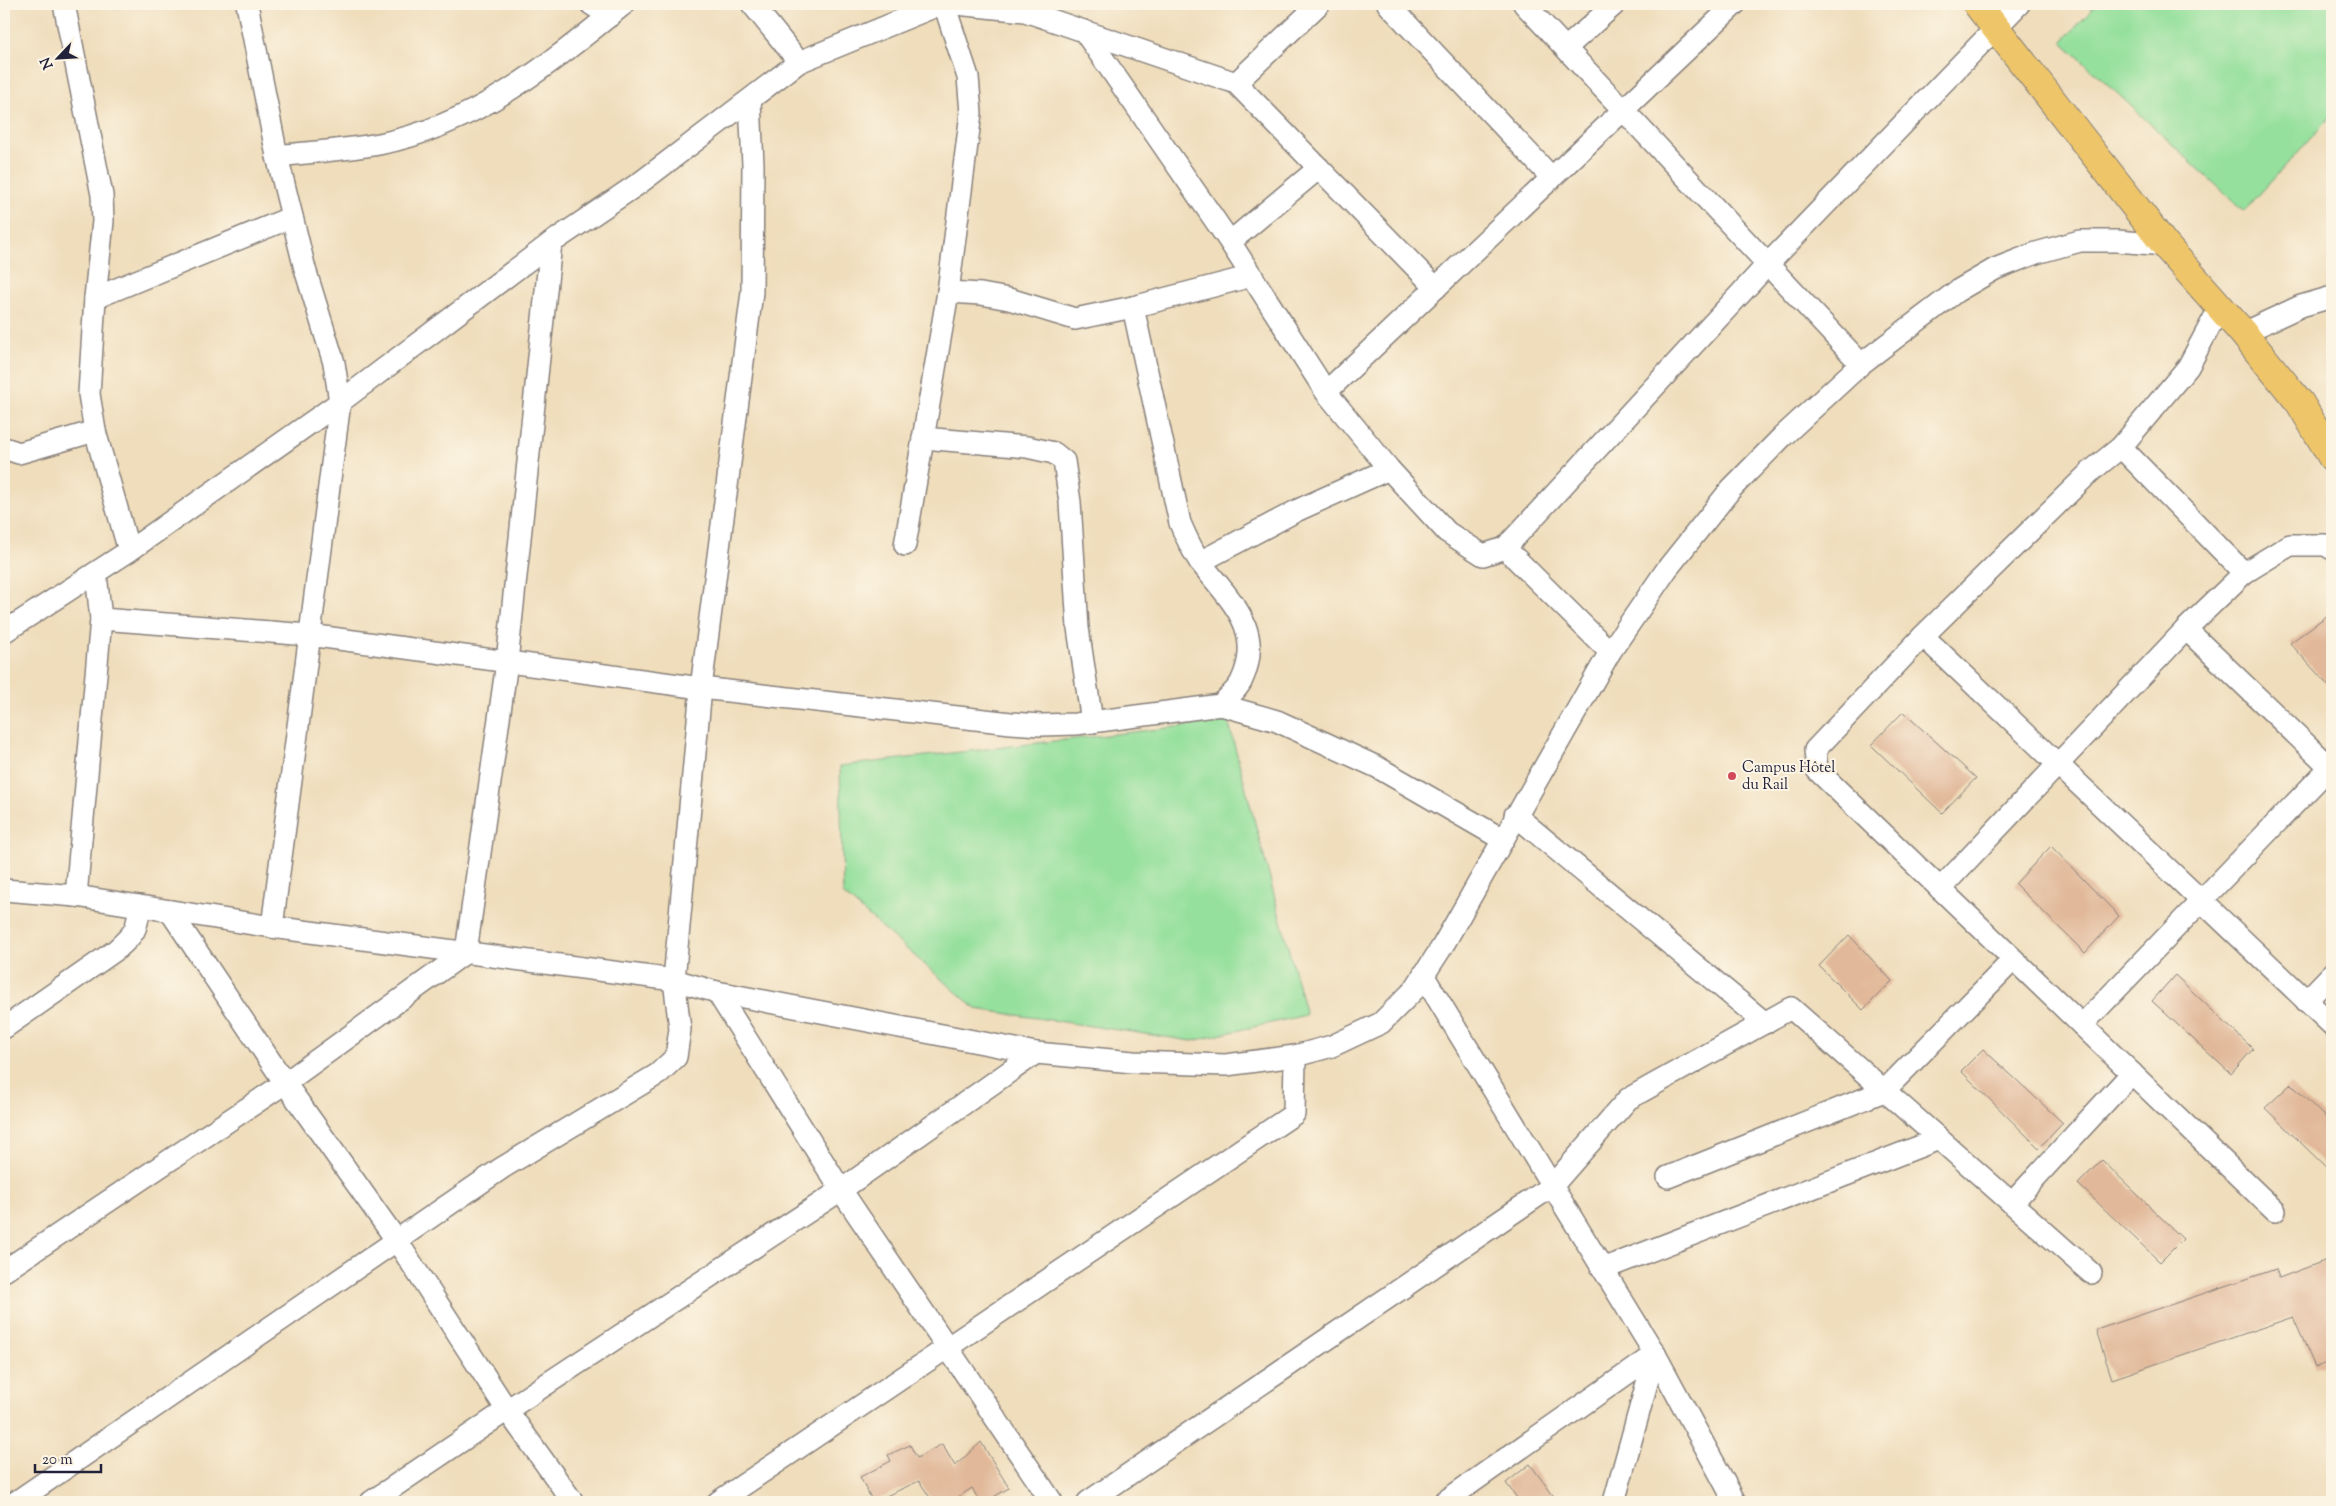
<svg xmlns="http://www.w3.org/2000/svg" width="2336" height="1506" viewBox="0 0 2336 1506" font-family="'Sorts Mill Goudy',serif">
<rect width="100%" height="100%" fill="#fcf5e5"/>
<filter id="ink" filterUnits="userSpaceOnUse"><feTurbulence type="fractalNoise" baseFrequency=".02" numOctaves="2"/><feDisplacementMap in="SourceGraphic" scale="10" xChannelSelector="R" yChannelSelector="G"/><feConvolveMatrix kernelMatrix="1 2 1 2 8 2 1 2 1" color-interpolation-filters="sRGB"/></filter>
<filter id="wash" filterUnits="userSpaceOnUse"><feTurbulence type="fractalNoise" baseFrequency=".0096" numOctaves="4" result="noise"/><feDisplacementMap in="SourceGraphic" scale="20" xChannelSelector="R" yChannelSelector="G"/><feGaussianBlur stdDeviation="1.12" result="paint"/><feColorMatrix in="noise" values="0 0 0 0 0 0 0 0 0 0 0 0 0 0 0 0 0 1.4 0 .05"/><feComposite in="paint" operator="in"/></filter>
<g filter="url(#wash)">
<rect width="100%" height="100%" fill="#efddbb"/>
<g fill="#95e09c" stroke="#5c816c">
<path d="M2097,4H2332V115L2244,211L2062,42Z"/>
<path d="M1228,721L1306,1015L1192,1041L976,1009L843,894L840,766Z"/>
</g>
<g id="blocks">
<g fill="#e1b899">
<path d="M2332,612V690L2290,643Z"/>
<path d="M1903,712L1976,778L1942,813L1871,745Z"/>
<path d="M2051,846L2119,916L2085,953L2015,884Z"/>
<path d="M1849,935L1892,981L1863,1010L1819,966Z"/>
<path d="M2175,975L2253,1049L2231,1074L2152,1001Z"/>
<path d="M1983,1049L2063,1123L2039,1148L1961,1071Z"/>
<path d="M2291,1084L2332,1124V1173L2265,1108Z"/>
<path d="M2102,1160L2183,1239L2160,1262L2078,1184Z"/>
<path d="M2332,1258V1362L2315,1367L2293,1317L2112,1379L2096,1330L2276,1269L2279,1278Z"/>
<path d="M981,1442L1009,1488L985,1502H980L972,1488L950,1502H933L919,1481L873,1502L860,1477L891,1461L888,1455L910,1445L917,1458L942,1444L955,1466Z"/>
<path d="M1530,1464L1558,1502H1520L1506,1483Z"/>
</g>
</g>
</g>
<g filter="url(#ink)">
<use href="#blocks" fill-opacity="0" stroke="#88807b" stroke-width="1"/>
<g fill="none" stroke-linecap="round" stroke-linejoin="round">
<g stroke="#88807b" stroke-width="24">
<g id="minor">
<path d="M64,4L102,195L103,221L95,298L89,394L95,431L129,551"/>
<path d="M247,4L277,156L305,269L334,363L340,402L272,927"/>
<path d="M591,4L610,16"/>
<path d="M752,4L799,62"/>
<path d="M956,4L1025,11L1236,83L1436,288"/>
<path d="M1388,4L1552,178"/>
<path d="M1524,4L1861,364"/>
<path d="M1084,31L1230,242L1326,392L1389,469L1447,532L1483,555L1505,548L1768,264L2019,4"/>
<path d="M1566,48L1615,4"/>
<path d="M1236,83L1319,4"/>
<path d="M277,156C311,152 346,150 379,144C476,125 550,64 624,4"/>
<path d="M1230,242L1319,168"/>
<path d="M948,292L981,294L1009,299L1075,319L1133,307L1252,276"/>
<path d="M95,298L292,217"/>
<path d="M1133,307L1180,523C1186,537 1192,551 1201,563C1230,601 1266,630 1241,682C1237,690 1227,698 1221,705"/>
<path d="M2220,307L2188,367L2121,447L2090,472L1923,636L1815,750L1817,770L2275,1211"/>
<path d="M2243,333L2301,306L2332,297"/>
<path d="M1326,392L1735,4"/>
<path d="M923,438L1027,447L1054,453L1064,461L1070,502L1078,628L1092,722"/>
<path d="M2121,447L2244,573L2290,545H2326L2332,549"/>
<path d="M4,448L19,453L95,431"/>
<path d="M905,545L948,292L971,113L968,77L944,4"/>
<path d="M1505,548L1610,652"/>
<path d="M1200,562L1298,510L1389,469"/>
<path d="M101,619L309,635L701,688L1011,723L1041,725L1076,724L1221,705L1277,721L1377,767L1502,839"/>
<path d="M2186,629L2332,769"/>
<path d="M4,632L129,551L340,402L551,243L641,182L799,62L941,4"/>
<path d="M1923,636L2332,1025"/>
<path d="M1515,815L1765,1023"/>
<path d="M1940,889L2186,629L2244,573"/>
<path d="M4,890L76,896L272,927L674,980L717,992L1036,1053L1133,1062L1226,1065L1295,1056L1332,1046L1381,1023L1414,990L1442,947L1610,652L1667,569L1731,489L1782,437L1861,364L1957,291L1995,269L2036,253L2080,241H2117L2165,245"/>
<path d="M76,896L101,619L96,574"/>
<path d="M170,911L285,1083L397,1241L507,1410L573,1502"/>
<path d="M1423,975L1655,1354L1735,1502"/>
<path d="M717,992L841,1190L1052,1502"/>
<path d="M2306,1001L2332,974"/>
<path d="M2082,1025L2332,765"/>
<path d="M4,1028L116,950C134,934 138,930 139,906"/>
<path d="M1668,1177L1884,1091L2013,960"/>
<path d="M2012,1203L2132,1073"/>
<path d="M1603,1269L1939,1139"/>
<path d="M4,1271L285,1083L466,952L507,662L551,243"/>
<path d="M16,1502L502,1168L658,1074L676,1057L680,1029L674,980L701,688L752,292L753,165L750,101"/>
<path d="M371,1502L507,1410L841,1190L1036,1053"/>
<path d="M718,1502L1294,1114L1295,1056"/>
<path d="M1088,1502L1552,1186L1628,1099L1791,1008L2091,1273"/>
<path d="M1444,1502L1655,1354"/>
<path d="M1614,1502L1655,1354"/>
</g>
</g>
<g stroke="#88807b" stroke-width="30">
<path id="major" d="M1977,4L2165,245L2243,333L2300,403L2332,457"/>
</g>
<use href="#minor" stroke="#fff" stroke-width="21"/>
<use href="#major" stroke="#eec569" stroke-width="28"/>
</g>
</g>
<circle fill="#d1495b" stroke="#fcf5e5" stroke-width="2" cx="1732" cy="776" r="5"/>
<g text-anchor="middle" stroke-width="4" stroke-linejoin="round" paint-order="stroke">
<g font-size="15" fill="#22223b" stroke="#fcf5e5" text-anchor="start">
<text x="1742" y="772">Campus Hôtel<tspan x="1742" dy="17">du Rail</tspan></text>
</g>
</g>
<rect width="2336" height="1506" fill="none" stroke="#fcf5e5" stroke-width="20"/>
<g transform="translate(58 58) rotate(245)" stroke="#fcf5e5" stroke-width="4" paint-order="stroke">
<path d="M0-4L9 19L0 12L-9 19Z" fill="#22223b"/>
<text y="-8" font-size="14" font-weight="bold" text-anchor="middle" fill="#22223b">N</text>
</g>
<path d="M35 1464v8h66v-8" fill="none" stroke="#22223b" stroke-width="2.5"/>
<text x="42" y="1464" font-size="15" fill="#22223b" stroke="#fcf5e5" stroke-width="4" paint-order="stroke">20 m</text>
</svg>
